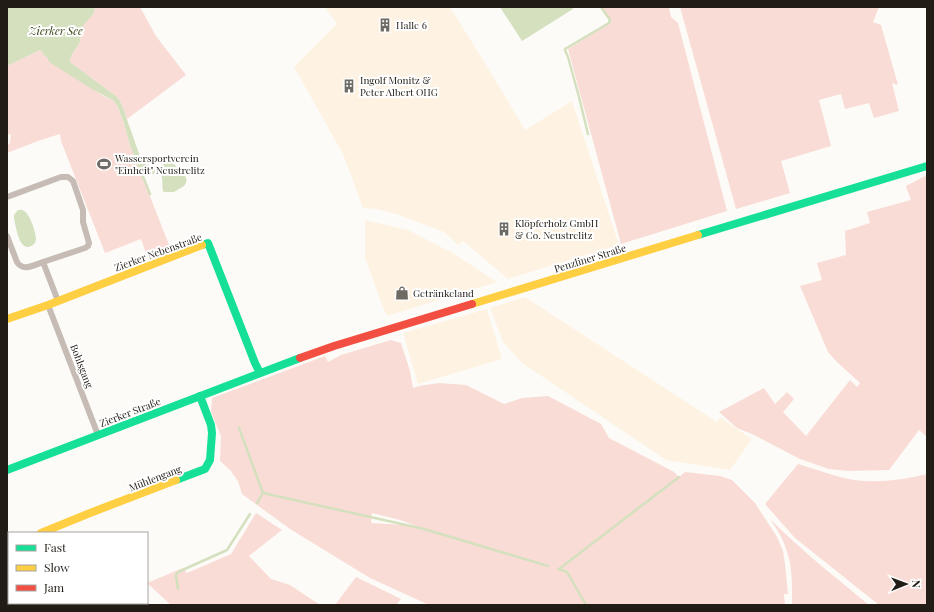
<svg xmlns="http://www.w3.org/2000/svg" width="934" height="612" viewBox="0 0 934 612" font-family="'Playfair Display',serif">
<rect width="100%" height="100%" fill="#fdfbf8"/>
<g fill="#fef3e3">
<path d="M325,7H450L493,76L525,130L572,101L619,245L508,279L463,241L459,245L456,243L444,232L399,215L377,209L363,208L343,154L294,67L337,24Z"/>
<path d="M365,220L408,230L451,252L497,282L387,316L382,305L365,257Z"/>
<path d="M525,297L717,422L720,417L752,439L730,470L666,460L522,363L503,342L490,308Z"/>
<path d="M487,309L502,359L418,384L403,333Z"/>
</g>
<g fill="#f9dcd5" fill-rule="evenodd">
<path d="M95,7H140L156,36L186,75L127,119L121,103L117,97L70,62L71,56L80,42L81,28L94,13Z"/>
<path d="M602,7H669L671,17L678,23L727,211L621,244L568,49L610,23L611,20Z"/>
<path d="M680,7H879L873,22L881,25L898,85L892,83L899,111L874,118L869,103L845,109L841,94L819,100L831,146L781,161L790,193L736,209Z"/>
<path d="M40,50L48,59L102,95L114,101L118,107L124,124L130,145L171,250L148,259L141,239L105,253L61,141L60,134L38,141L7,153V145L10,143L11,134L7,135V66Z"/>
<path d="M927,175V437L919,430L889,470L848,471L829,469L800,459L752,434L737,428L719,412L764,388L775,404L787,392L794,399L783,412L806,436L850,380L857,387L860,383L836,361L828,352L800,286L822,280L817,263L846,255L845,231L870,223L867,212L911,200L906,187V186Z"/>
<path d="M391,340L401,343L410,371L413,388L419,386L439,383L466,385L504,404L522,398L548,396L601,424L609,438L674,472L679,477L685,472L720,476L732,480L755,503L777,537L783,551L785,564L788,594H784L785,605H429L370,578L290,529L242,494L238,481L230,470L220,461L221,436L211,412L212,398L325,356L328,362L341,355ZM372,513L400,520L421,528L405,525L371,523Z"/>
<path d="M798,464C815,469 837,477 854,480C878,483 903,480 927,474V605H879L795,538L765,504Z"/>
<path d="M256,513L282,530L249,556L271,579L290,585L320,605H171L147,583L183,568L187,573L231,554Z"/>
<path d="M770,519C801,550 835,577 869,605H792C792,586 793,567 786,549C783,538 776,528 770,519Z"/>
<path d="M356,577L401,599L396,605H335Z"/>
</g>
<g fill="#d4e0be">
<path d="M7,7H95L94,13L81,28L80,42L71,56L70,62L117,97L121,103L124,111L142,162C153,170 160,166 171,161L185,176C187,179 187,183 184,186L174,192H164L163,191C162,186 163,179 161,175L145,173L141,174L130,145L124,124L118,107L114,101L92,89L49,62L48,59L40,50L7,66Z"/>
<path d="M500,7H572L573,9L522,41Z"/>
<path d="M18,210C21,210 22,209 24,211C30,214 36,233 36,239C36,242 34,245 31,246C19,252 16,226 14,219V215Z"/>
</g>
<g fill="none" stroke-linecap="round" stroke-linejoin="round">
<g stroke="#d4e0be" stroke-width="2.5">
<path d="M588,134L579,97L568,57L565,50V49L609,23L610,20L601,7"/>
<path d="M142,174L150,194"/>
<path d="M239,428L263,493L424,529L548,566"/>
<path d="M257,503L263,493"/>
<path d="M559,569L679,477"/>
<path d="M559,569L567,572L586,605"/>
<path d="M178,589L176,575L178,572L227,550L250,514"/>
</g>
<g stroke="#c6bcb5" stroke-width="6">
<path d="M7,197L61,177H68L73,181L83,210V222L89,243L88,246L85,248L43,262"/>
<path d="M7,236L17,262C23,272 34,265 43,262L58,301"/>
<path d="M48,305L98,435"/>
<path d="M7,553H9"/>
<path d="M7,565L9,567"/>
<path d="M48,603L50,605"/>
</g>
<g stroke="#16e098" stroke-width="8">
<path d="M698,235L927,166"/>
<path d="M202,245L208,243L255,363L260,373"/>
<path d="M7,470L300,358"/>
<path d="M176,480L205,469L210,460L212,433L211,425L200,396"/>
</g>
<g stroke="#ffcf43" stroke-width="8">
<path d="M472,304L698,235"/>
<path d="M7,319L48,305L202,245"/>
<path d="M41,533L90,513L176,480"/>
</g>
<path stroke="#f24e42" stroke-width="8" d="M300,358L334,346L472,304"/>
</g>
<defs>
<g id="building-bare" transform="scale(1.08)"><path d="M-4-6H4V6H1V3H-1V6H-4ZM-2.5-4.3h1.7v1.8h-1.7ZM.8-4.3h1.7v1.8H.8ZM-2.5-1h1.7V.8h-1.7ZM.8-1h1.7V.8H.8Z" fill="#6e6a64" stroke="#fff" stroke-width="2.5" paint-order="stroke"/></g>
<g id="stadium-bare" transform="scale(1.08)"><path d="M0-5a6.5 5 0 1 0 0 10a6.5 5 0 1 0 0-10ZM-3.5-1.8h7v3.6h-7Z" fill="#6e6a64" stroke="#fff" stroke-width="2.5" paint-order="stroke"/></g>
<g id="shop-bare" transform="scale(1.08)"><path d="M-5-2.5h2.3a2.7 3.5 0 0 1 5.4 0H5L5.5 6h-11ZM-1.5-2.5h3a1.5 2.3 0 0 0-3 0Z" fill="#6e6a64" stroke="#fff" stroke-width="2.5" paint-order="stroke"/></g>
</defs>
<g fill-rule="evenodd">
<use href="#building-bare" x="385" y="25"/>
<use href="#building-bare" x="349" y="86"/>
<use href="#stadium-bare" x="104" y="164"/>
<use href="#building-bare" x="504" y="229"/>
<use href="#shop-bare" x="402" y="293"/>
</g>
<g text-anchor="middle" stroke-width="4" stroke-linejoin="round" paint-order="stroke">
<g font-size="10" fill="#211c15" stroke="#fff" text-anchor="start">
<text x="396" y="29">Halle 6</text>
<text x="360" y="84">Ingolf Monitz &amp;<tspan x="360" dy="12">Peter Albert OHG</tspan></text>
<text x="115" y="162">Wassersportverein<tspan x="115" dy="12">"Einheit" Neustrelitz</tspan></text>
<text x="515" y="227">Klöpferholz GmbH<tspan x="515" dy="12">&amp; Co. Neustrelitz</tspan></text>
<text x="413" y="297">Getränkeland</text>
</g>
<g font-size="10" fill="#211c15" stroke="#fff">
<text transform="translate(158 252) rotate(-20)" y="4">Zierker Nebenstraße</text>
<text transform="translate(590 258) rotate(-17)" y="4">Penzliner Straße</text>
<text transform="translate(82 366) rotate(69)" y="4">Bohlsgang</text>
<text transform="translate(130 412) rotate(-21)" y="4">Zierker Straße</text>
<text transform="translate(155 478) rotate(-21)" y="4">Mühlengang</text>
</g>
<g font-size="11" font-style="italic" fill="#354411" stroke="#fff">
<text x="56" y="35">Zierker See</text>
</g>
</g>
<rect width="934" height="612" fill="none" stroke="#211c15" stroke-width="16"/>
<rect x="8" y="532" width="140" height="72" fill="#ffffff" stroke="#a6a4a1"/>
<rect x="16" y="545" width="20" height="6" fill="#16e098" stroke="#a6a4a1"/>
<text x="44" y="552" font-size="12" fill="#211c15">Fast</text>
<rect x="16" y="565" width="20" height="6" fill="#ffcf43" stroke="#a6a4a1"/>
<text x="44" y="572" font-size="12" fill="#211c15">Slow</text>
<rect x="16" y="585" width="20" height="6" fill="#f24e42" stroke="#a6a4a1"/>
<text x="44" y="592" font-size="12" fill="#211c15">Jam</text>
<g transform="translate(906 584) rotate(89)" stroke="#ffffff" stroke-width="3" paint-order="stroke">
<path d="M0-3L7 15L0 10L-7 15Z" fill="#211c15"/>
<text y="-6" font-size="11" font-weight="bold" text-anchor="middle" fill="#211c15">N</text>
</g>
</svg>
